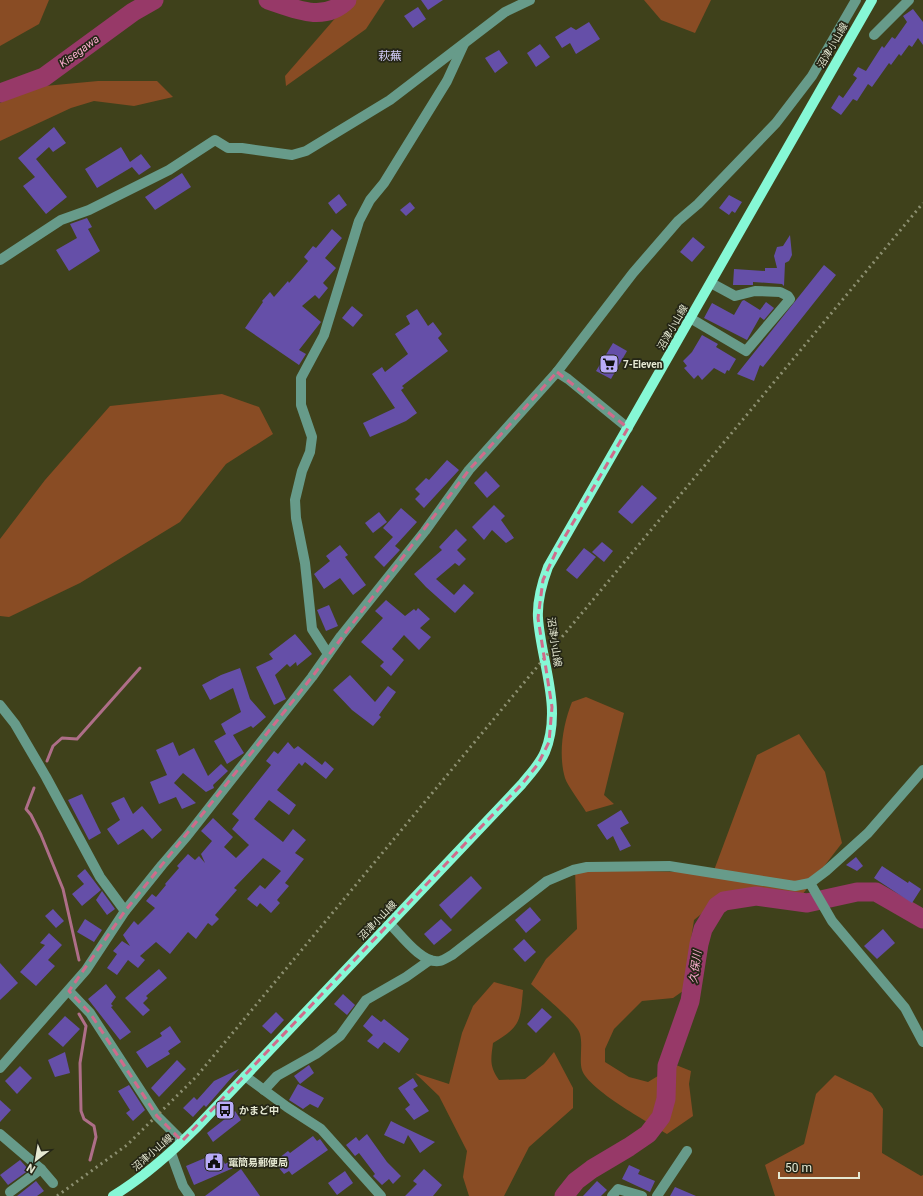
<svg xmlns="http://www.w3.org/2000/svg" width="923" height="1196" viewBox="0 0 923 1196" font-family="Roboto,'Noto Sans JP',sans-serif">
<rect width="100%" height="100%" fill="#3f411b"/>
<g fill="#894c24">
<path d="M0,0H49L39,24L0,46Z"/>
<path d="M351,0H385L366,29L286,86L285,76Z"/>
<path d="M644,0H711L695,33L661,20Z"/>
<path d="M98,81H157L173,97L134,106L94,101L71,108L0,141V103L34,87Z"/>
<path d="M222,394L259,407L273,434L226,464L180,522L80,583L9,617L0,616V539L45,480L110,406Z"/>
<path d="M586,697L624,713L604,795L614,804L586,812C581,803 568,787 565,778C558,754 563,724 572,702Z"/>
<path d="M799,734L825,772L842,843L802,895L716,902L694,920L683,991L673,998L642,1001L614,1029L605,1049V1062L629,1077L648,1082L676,1065L691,1071L689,1084L693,1116L667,1134C648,1122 589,1090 582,1070C579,1061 583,1045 580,1034C577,1022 541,994 531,984L546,959L577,929L575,869L713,873L757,755Z"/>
<path d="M494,982L523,990C520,1022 521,1026 493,1043C491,1059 489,1066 499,1080L525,1079L544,1064L554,1052L573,1088V1108L529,1147L504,1196H469L463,1177L467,1151L439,1096L415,1073L449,1084L462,1033L473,1006Z"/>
<path d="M835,1075L872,1093L883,1109L882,1153L921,1176L923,1175V1196H775L765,1165L804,1144L816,1094Z"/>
</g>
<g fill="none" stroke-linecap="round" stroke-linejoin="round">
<g stroke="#ae6e88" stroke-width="3">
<path d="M47,761L53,746L62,738L77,739L140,668"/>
<path d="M34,788L26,809L31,815L41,835L63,889L79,960"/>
<path d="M79,1014L86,1026L80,1063L81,1111L84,1119L94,1126L96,1137L90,1160"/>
</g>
<g stroke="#973968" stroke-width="19">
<path d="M268,0C295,9 324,23 347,0"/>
<path d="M0,93L44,77L133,12L154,0"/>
<path d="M564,1196L576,1181L592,1169L629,1147L648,1134L661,1117L666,1099L667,1066L690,1001L699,944L703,929L717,906L724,901L756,896L807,903L857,892H876L923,919"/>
</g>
</g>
<g fill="#654fa8">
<path d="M421,0H443L428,10Z"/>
<path d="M418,7L426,19L413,28L404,16Z"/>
<path d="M913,9L923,22V45L918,38L912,47L909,45L901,56L899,54L891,65L889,63L872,87L868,84L857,101L853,99L841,115L831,108L839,95L843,98L857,78L853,75L858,67L866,71L882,46L884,48L892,37L895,39L907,22L903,16Z"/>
<path d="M589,22L600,39L576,54L570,43L562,48L555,37L571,27L576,30Z"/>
<path d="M540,44L550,57L536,67L527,53Z"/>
<path d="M499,50L508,63L495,73L485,58Z"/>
<path d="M54,127L66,143L53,152L49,147L36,159L67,197L46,214L23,186L35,177L18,158Z"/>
<path d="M121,147L130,162L141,154L151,167L139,175L132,167L97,188L85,169Z"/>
<path d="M182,173L191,187L155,210L145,197Z"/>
<path d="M339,194L347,205L336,214L328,203Z"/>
<path d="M729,195L742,202L735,213L732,211L729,215L719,208Z"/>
<path d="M410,202L415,208L406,216L400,210Z"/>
<path d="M87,218L92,227L88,229L100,251L69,271L56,250L77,238L70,224Z"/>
<path d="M332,229L342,238L325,258L336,268L323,283L328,288L319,299L315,295L302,306L321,322L299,350L306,354L299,365L245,328L263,302L262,301L270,292L274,297L288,281L289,283L308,261L304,257L313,246L316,248Z"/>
<path d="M790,235L792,255L789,261L785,263L784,286L782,284L753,282V285H733L734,269L765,271V268H777L774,256L777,247L783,246Z"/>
<path d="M693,237L705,247L692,262L680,252Z"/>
<path d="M824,265L836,275L763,367L760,365L754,381L737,374Z"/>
<path d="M744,300L760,310L766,302L774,308L764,320L760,317L747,340L704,318L712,303L734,315L742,301Z"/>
<path d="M352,306L363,315L353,327L342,318Z"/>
<path d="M417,309L428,326L433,322L442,334L438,338L448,351L402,386L404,388L401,390L417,413L406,421L370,437L363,423L395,408L372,374L382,367L385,372L408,354L395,334L410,324L406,316Z"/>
<path d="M702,335L718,344L716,347L736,359L729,371L727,370L725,374L714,368L702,380L698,375L694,379L684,368L687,366L683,361L692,352Z"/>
<path d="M613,343L627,351L611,379L596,371Z"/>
<path d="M447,460L459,470L424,508L415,499L420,494L415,489L426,478L429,480Z"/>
<path d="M486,471L500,486L487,498L474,483Z"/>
<path d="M642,485L657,498L632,524L618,512Z"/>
<path d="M494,505L505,516L501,520L514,538L506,543L492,530L484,540L472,527Z"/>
<path d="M401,508L417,522L395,546L400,550L384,567L374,557L393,537L383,528Z"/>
<path d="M379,512L387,522L373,533L365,523Z"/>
<path d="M456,529L467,540L457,550L466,559L459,566L455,563L436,579L454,595L464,584L474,593L455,613L426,587L414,574L442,550L439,547Z"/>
<path d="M602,542L613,551L604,562L592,552Z"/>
<path d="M340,545L348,555L345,557L366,585L353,595L340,578L324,589L314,574L330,561L326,556Z"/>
<path d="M584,548L596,557L577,579L566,570Z"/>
<path d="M386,600L405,616L414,609L416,611L418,608L430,619L420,628L431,637L419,650L404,635L392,649L404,660L391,676L380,666L384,662L361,642L383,618L375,611Z"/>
<path d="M329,605L338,626L326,631L317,610Z"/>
<path d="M295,634L312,654L297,666L296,662L290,667L287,664L275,675L286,699L274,705L256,667L273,659L269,654Z"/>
<path d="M240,668L250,699L266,717L253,728L251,726L233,735L244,753L227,764L214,741L226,734L221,724L241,712L233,688L210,700L202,685L221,675Z"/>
<path d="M350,675L375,702L388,686L396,692L379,715L381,717L373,726L352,710L333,690Z"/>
<path d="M173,742L179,756L194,748L208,776L221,764L228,771L213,785L214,788L206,792L183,773L174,783L196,803L182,809L176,797L159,804L150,782L167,775L156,750Z"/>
<path d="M288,742L294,749L298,746L322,765L325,761L334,769L326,779L305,762L302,766L299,763L277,790L296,805L289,815L269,800L254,819L283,842L293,829L306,840L295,853L304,859L285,883L289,886L277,900L280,903L271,913L260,903L257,907L247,899L260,885L265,889L281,871L263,858L234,888L237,890L215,915L219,919L212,926L208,923L196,939L188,932L170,954L156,942L140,956L145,960L138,968L128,960L117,975L107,968L117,954L113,951L122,941L130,946L123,935L134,921L138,925L155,908L146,901L152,894L156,897L166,885L165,884L179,868L177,866L188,854L195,860L199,856L205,863L201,854L212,841L201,831L213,818L233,837L224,847L236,858L249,845L232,829L239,820L232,814L271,765L266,761L274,751L278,754Z"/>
<path d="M82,794L101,833L89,840L68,800Z"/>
<path d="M124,797L133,814L142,806L162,830L152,839L143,829L118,845L107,829L120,820L111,803Z"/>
<path d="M621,810L629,823L620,828L631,846L620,851L613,836L607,840L597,825Z"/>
<path d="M856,857L863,866L857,871L846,865Z"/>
<path d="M882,866L908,883L909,881L921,889L912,903L874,878Z"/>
<path d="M85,869L101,890L82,906L72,894L84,884L77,876Z"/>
<path d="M471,876L482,888L451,919L439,905Z"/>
<path d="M102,891L115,909L107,915L96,900Z"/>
<path d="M530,907L541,920L526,933L515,920Z"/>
<path d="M53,909L64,921L56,928L45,916Z"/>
<path d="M85,919L102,930L94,942L77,932Z"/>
<path d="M441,919L452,930L434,945L424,934Z"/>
<path d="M883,929L895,943L877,959L864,946Z"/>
<path d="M49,933L62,945L48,960L55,966L36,986L20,972L45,945L40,943Z"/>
<path d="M524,939L536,952L525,962L513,949Z"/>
<path d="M0,963L18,983L0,1000Z"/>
<path d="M159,969L167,978L146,996L148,998L143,1003L150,1010L143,1016L125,998Z"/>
<path d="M106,984L116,997L111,1004L113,1006L111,1007L131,1032L120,1040L88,999Z"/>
<path d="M343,994L355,1005L347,1015L334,1004Z"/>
<path d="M542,1008L552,1017L536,1033L527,1024Z"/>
<path d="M276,1012L284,1020L271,1034L262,1026Z"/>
<path d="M372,1015L381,1022L384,1019L409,1039L399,1053L384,1042L378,1049L367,1041L373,1035L363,1026Z"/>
<path d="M65,1016L80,1029L63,1047L48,1034Z"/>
<path d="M170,1026L181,1042L168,1051L170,1054L147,1068L136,1052L162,1036L160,1033Z"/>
<path d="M65,1052L70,1073L55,1077L48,1060Z"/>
<path d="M177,1060L186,1069L159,1097L151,1088Z"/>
<path d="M309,1065L314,1073L300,1084L294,1076Z"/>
<path d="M20,1066L32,1078L17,1094L5,1081Z"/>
<path d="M239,1069L206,1107L204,1105L193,1117L183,1108L194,1097L197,1100L214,1081Z"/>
<path d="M413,1078L418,1086L413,1089L429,1111L414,1120L405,1109L410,1105L398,1088Z"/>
<path d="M298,1084L324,1098L318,1108L310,1104L303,1109L289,1100Z"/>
<path d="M129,1085L145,1110L133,1121L126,1113L130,1110L118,1091Z"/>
<path d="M0,1100L11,1110L0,1122Z"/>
<path d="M235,1111L241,1120L213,1142L207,1133Z"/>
<path d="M391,1121L401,1126L435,1142L420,1153L408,1135L404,1144L384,1135Z"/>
<path d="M367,1134L387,1162L401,1176L393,1184L389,1179L382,1185L373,1176L375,1174L359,1153L355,1156L346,1145L356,1137L359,1141Z"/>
<path d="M313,1136L317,1141L320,1139L328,1150L292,1175L289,1171L284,1174L274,1162L288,1151L290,1153Z"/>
<path d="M219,1152L225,1164L240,1155L245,1163L194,1185L186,1166Z"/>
<path d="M20,1160L29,1170L8,1185L0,1175Z"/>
<path d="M629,1165L640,1170L638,1174L655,1181L650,1192L622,1179Z"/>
<path d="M241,1169L260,1196H205Z"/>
<path d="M424,1169L442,1185L433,1196H405L417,1184L413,1181Z"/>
<path d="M345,1171L353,1183L337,1195L328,1183Z"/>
<path d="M36,1181L44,1191L37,1196H17Z"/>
<path d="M597,1181L607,1190L601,1196H583Z"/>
<path d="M675,1187L696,1196H670Z"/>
</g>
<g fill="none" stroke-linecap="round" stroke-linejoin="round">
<g stroke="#679b8a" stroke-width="10">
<path d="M874,35L909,0"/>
<path d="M0,260L61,220L89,210L169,170L215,140L228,148H242L292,155L306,151L390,100L505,12L530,0"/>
<path d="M690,318L746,351L790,299L788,296L780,292L755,291L735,296L711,283"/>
<path d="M557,372L568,379L628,428"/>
<path d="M328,654L312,629L305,563L296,518L295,500L302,471L310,452L312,437L301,405V378L324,335L359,221L370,200L384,183L447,81L464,44"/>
<path d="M0,705L15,724L46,777L100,877L125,911"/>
<path d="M810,883L832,921L905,1008L923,1042"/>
<path d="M390,924C401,935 423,965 440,961C444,960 448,957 452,955L547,881L573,870L587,867L669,866L795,886L810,883L826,871L868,833L923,770"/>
<path d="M69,991L90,1013L157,1116L182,1141"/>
<path d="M0,1068L86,970L125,911L162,865L187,836L312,677L341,636L425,531L469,470L557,372L633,273L678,221L698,204L776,123L812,76L856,0"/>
<path d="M245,1076L287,1107L321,1129L381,1196"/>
<path d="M264,1090L277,1076L316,1054L340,1036L366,1000L406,977L430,960"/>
<path d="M0,1134L41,1169L53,1183"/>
<path d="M171,1153L183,1186L190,1196"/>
<path d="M10,1192L41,1169"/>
<path d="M612,1196L618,1189L642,1196"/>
<path d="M657,1196L687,1151"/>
</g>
<path stroke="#86f8d6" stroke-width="10" d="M113,1196C144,1177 170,1154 196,1128L522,784C530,774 540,764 545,752C563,708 541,662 538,618C537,601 542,583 548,567L872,0"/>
<path stroke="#8d9071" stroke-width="3" stroke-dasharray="2 4" stroke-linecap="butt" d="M57,1196L127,1145L196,1077L923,203"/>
</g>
<path fill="none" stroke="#d06b8b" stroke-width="3" stroke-dasharray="8 5" stroke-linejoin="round" d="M557,372L628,428L556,552L543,580L538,618L552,707L549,742L538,764L522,784L182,1141L157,1116L90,1013L69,991L125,911L312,677L469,470Z"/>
<defs>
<g id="supermarket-square" transform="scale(1)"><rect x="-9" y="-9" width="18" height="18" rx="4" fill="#b8abf7" stroke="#252616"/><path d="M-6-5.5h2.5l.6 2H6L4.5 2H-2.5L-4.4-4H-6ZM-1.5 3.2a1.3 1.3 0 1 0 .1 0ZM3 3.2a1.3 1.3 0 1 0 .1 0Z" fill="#111"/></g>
<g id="bus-square" transform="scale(1)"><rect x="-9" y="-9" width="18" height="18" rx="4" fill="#b8abf7" stroke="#252616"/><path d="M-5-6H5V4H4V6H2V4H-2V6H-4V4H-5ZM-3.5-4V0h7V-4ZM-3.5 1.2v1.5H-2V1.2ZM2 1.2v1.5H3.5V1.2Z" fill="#111"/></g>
<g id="civic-square" transform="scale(1)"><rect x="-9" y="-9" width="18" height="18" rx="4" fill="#b8abf7" stroke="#252616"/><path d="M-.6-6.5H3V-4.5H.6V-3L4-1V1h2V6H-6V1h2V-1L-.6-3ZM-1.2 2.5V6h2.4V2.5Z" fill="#111"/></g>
</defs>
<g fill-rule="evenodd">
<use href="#supermarket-square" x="609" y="364"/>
<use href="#bus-square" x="225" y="1110"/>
<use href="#civic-square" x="214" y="1162"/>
</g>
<g text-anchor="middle" stroke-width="3.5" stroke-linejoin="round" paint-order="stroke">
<g font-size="10" fill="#e5e8d2" stroke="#252616">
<text transform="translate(832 45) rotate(-60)" y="4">沼津小山線</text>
<text transform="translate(672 327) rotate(-60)" y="4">沼津小山線</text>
<text transform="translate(555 642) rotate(82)" y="4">沼津小山線</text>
<text transform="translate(377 920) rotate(-46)" y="4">沼津小山線</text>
<text transform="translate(152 1152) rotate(-41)" y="4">沼津小山線</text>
</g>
<g font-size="10" font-weight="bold" fill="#e5e8d2" stroke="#252616" text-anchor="start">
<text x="623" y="368">7-Eleven</text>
<text x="239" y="1114">かまど中</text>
<text x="228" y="1166">竃簡易郵便局</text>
</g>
<g font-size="11" font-style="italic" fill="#f9accd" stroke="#252616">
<text transform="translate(79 51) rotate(-36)" y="4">Kisegawa</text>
<text transform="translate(695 967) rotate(-82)" y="4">久保川</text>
</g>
<g font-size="12" fill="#d1cbf6" stroke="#252616">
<text x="390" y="60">萩蕪</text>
</g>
</g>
<g transform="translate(36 1160) rotate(211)" stroke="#252616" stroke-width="3" paint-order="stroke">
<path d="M0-3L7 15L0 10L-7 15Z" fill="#e5e8d2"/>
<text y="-6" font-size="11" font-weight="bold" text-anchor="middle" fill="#e5e8d2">N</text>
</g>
<path d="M779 1172v6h80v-6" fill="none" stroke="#e5e8d2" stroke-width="2"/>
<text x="785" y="1172" font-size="12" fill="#e5e8d2" stroke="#252616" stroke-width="3" paint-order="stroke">50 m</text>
</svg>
